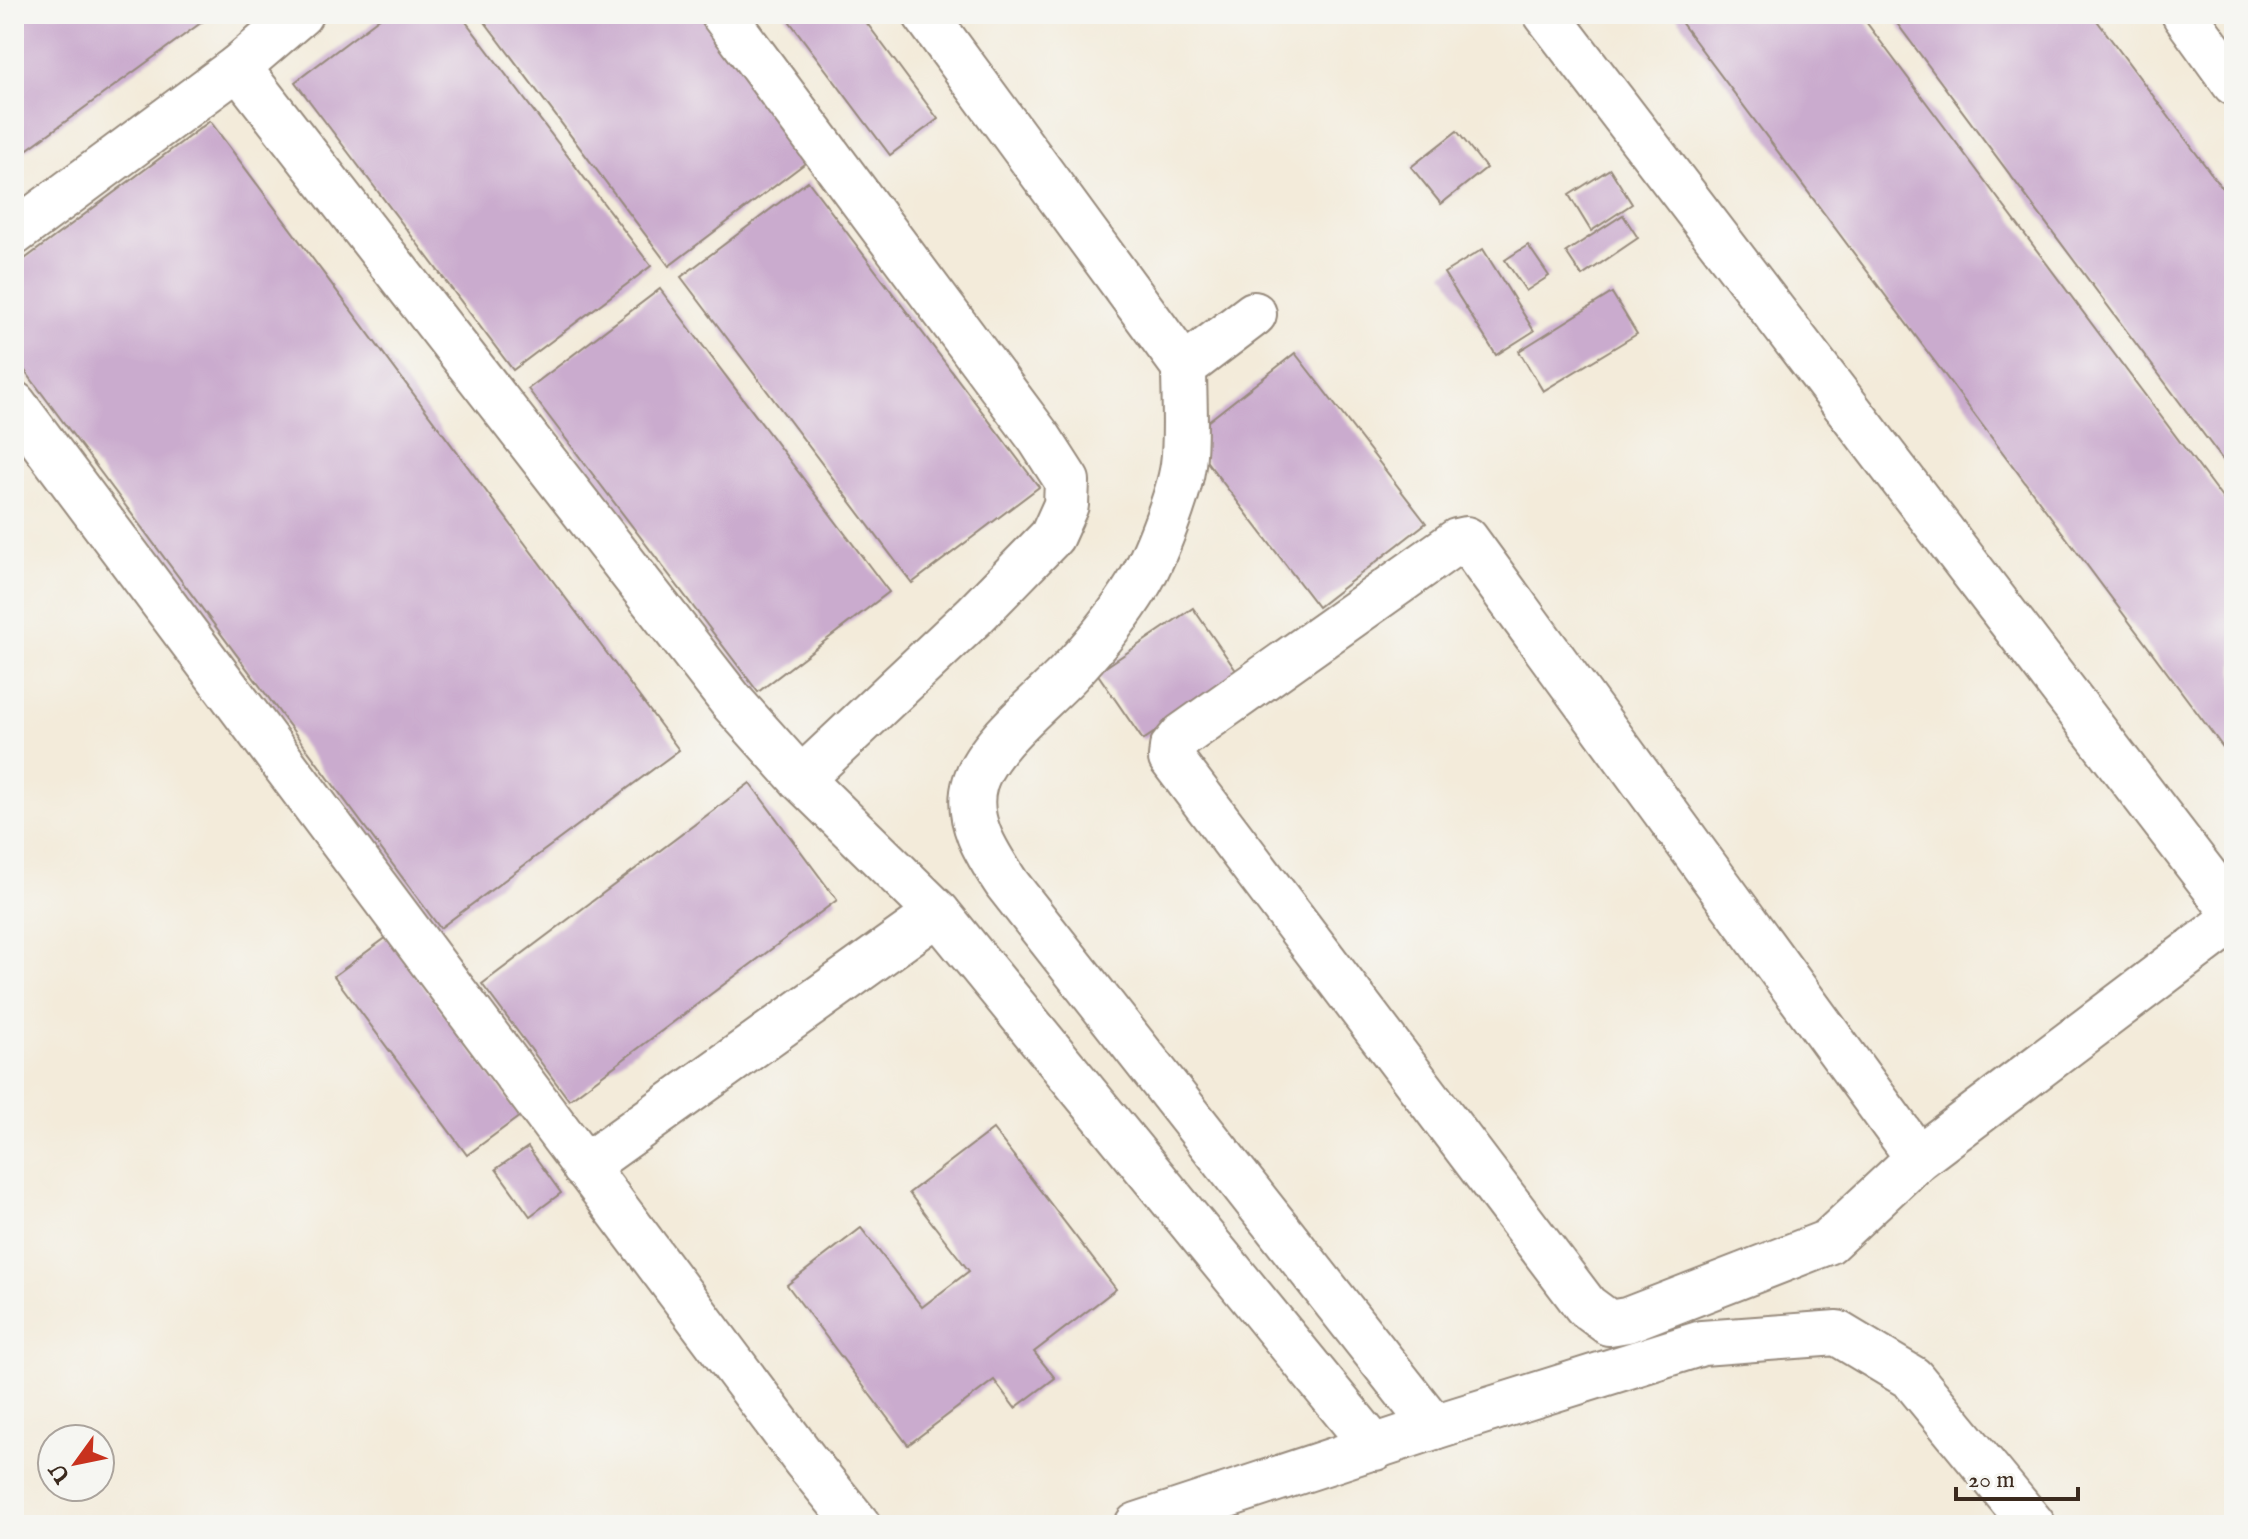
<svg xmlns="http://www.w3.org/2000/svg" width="2248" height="1539" viewBox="0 0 2248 1539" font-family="'IM FELL English',serif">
<rect width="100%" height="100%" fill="#f6f6f2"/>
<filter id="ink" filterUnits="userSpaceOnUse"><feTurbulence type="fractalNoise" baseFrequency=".0125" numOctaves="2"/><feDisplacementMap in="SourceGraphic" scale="16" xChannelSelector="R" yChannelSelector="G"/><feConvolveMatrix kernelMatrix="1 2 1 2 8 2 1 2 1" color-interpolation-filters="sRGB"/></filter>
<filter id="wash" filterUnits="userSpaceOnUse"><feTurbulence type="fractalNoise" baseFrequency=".006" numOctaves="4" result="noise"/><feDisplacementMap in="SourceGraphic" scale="32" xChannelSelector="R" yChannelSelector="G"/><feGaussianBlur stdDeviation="1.8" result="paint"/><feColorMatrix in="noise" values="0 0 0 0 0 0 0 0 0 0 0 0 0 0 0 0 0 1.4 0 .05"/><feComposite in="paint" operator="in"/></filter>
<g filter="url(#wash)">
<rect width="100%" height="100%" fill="#f3ebda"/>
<g id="blocks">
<g fill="#caabce">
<path d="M14,14H213L14,159Z"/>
<path d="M385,14H460L651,266L513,370L295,82Z"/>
<path d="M479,14H703L812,158L669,266Z"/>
<path d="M784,14H860L938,119L890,155Z"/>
<path d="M1675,14H1860L2234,514V762Z"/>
<path d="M1890,14H2092L2234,204V475Z"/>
<path d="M210,121L679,750L440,928L14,356V267Z"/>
<path d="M1457,131L1486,168L1441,204L1411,167Z"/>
<path d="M1610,169L1632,204L1591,231L1569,195Z"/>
<path d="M808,181L1039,487L912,583L681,277Z"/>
<path d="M1623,215L1638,238L1582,276L1566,252Z"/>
<path d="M1528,245L1549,276L1526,291L1505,260Z"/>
<path d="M1483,249L1534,331L1496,355L1444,273Z"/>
<path d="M660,289L889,592L758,692L528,389Z"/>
<path d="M1612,293L1637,334L1543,391L1519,351Z"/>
<path d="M1295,353L1426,523L1318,607L1188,437Z"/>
<path d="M1193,608L1239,675L1143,740L1097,673Z"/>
<path d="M750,783L837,900L569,1100L482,984Z"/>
<path d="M387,937L520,1116L467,1155L334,976Z"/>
<path d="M993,1129L1116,1289L1034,1352L1055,1378L1015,1408L994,1380L908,1445L787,1285L861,1228L922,1307L969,1271L909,1193Z"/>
<path d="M528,1147L561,1193L530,1216L496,1169Z"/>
</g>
</g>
</g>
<g filter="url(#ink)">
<use href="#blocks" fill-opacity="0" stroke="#978a7c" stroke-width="2"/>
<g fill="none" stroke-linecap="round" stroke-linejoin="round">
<g stroke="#978a7c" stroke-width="48">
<g id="minor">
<path d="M723,14L1040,439L1067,481L1066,505L1052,536L974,616L801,779"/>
<path d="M925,14L1184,367"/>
<path d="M1546,14L2234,913"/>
<path d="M2184,14L2234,83"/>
<path d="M238,67L732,702L801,779L938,913L1375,1448"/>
<path d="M14,233L238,67L300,14"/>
<path d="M1254,314L1184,367C1184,399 1187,433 1183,465C1179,495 1154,559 1138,585C1119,616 1095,645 1070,672C1042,702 987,744 975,783C964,820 988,855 1007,884L1434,1427"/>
<path d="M14,404L805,1460L858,1525"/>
<path d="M1918,1158L1466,539L1457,541L1182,736L1172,748L1171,758L1586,1306L1609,1323L1627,1320L1828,1242L1918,1158L2234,919"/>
<path d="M584,1167L938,913"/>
<path d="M1137,1525L1434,1427L1702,1343L1837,1333L1912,1378L2033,1525"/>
</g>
</g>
<use href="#minor" stroke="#fff" stroke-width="44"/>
</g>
</g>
<rect width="2248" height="1539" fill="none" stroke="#f6f6f2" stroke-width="48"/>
<g transform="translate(76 1463) rotate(237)"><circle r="38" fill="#f6f6f2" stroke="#aba49d" stroke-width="2"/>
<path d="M0-6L14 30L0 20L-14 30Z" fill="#c8321e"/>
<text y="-12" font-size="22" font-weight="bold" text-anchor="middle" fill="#3b2a1e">U</text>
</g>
<path d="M1956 1487v12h122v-12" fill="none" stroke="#3b2a1e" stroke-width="4"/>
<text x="1968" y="1487" font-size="24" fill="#3b2a1e" stroke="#f6f6f2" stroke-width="6" paint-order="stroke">20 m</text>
</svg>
